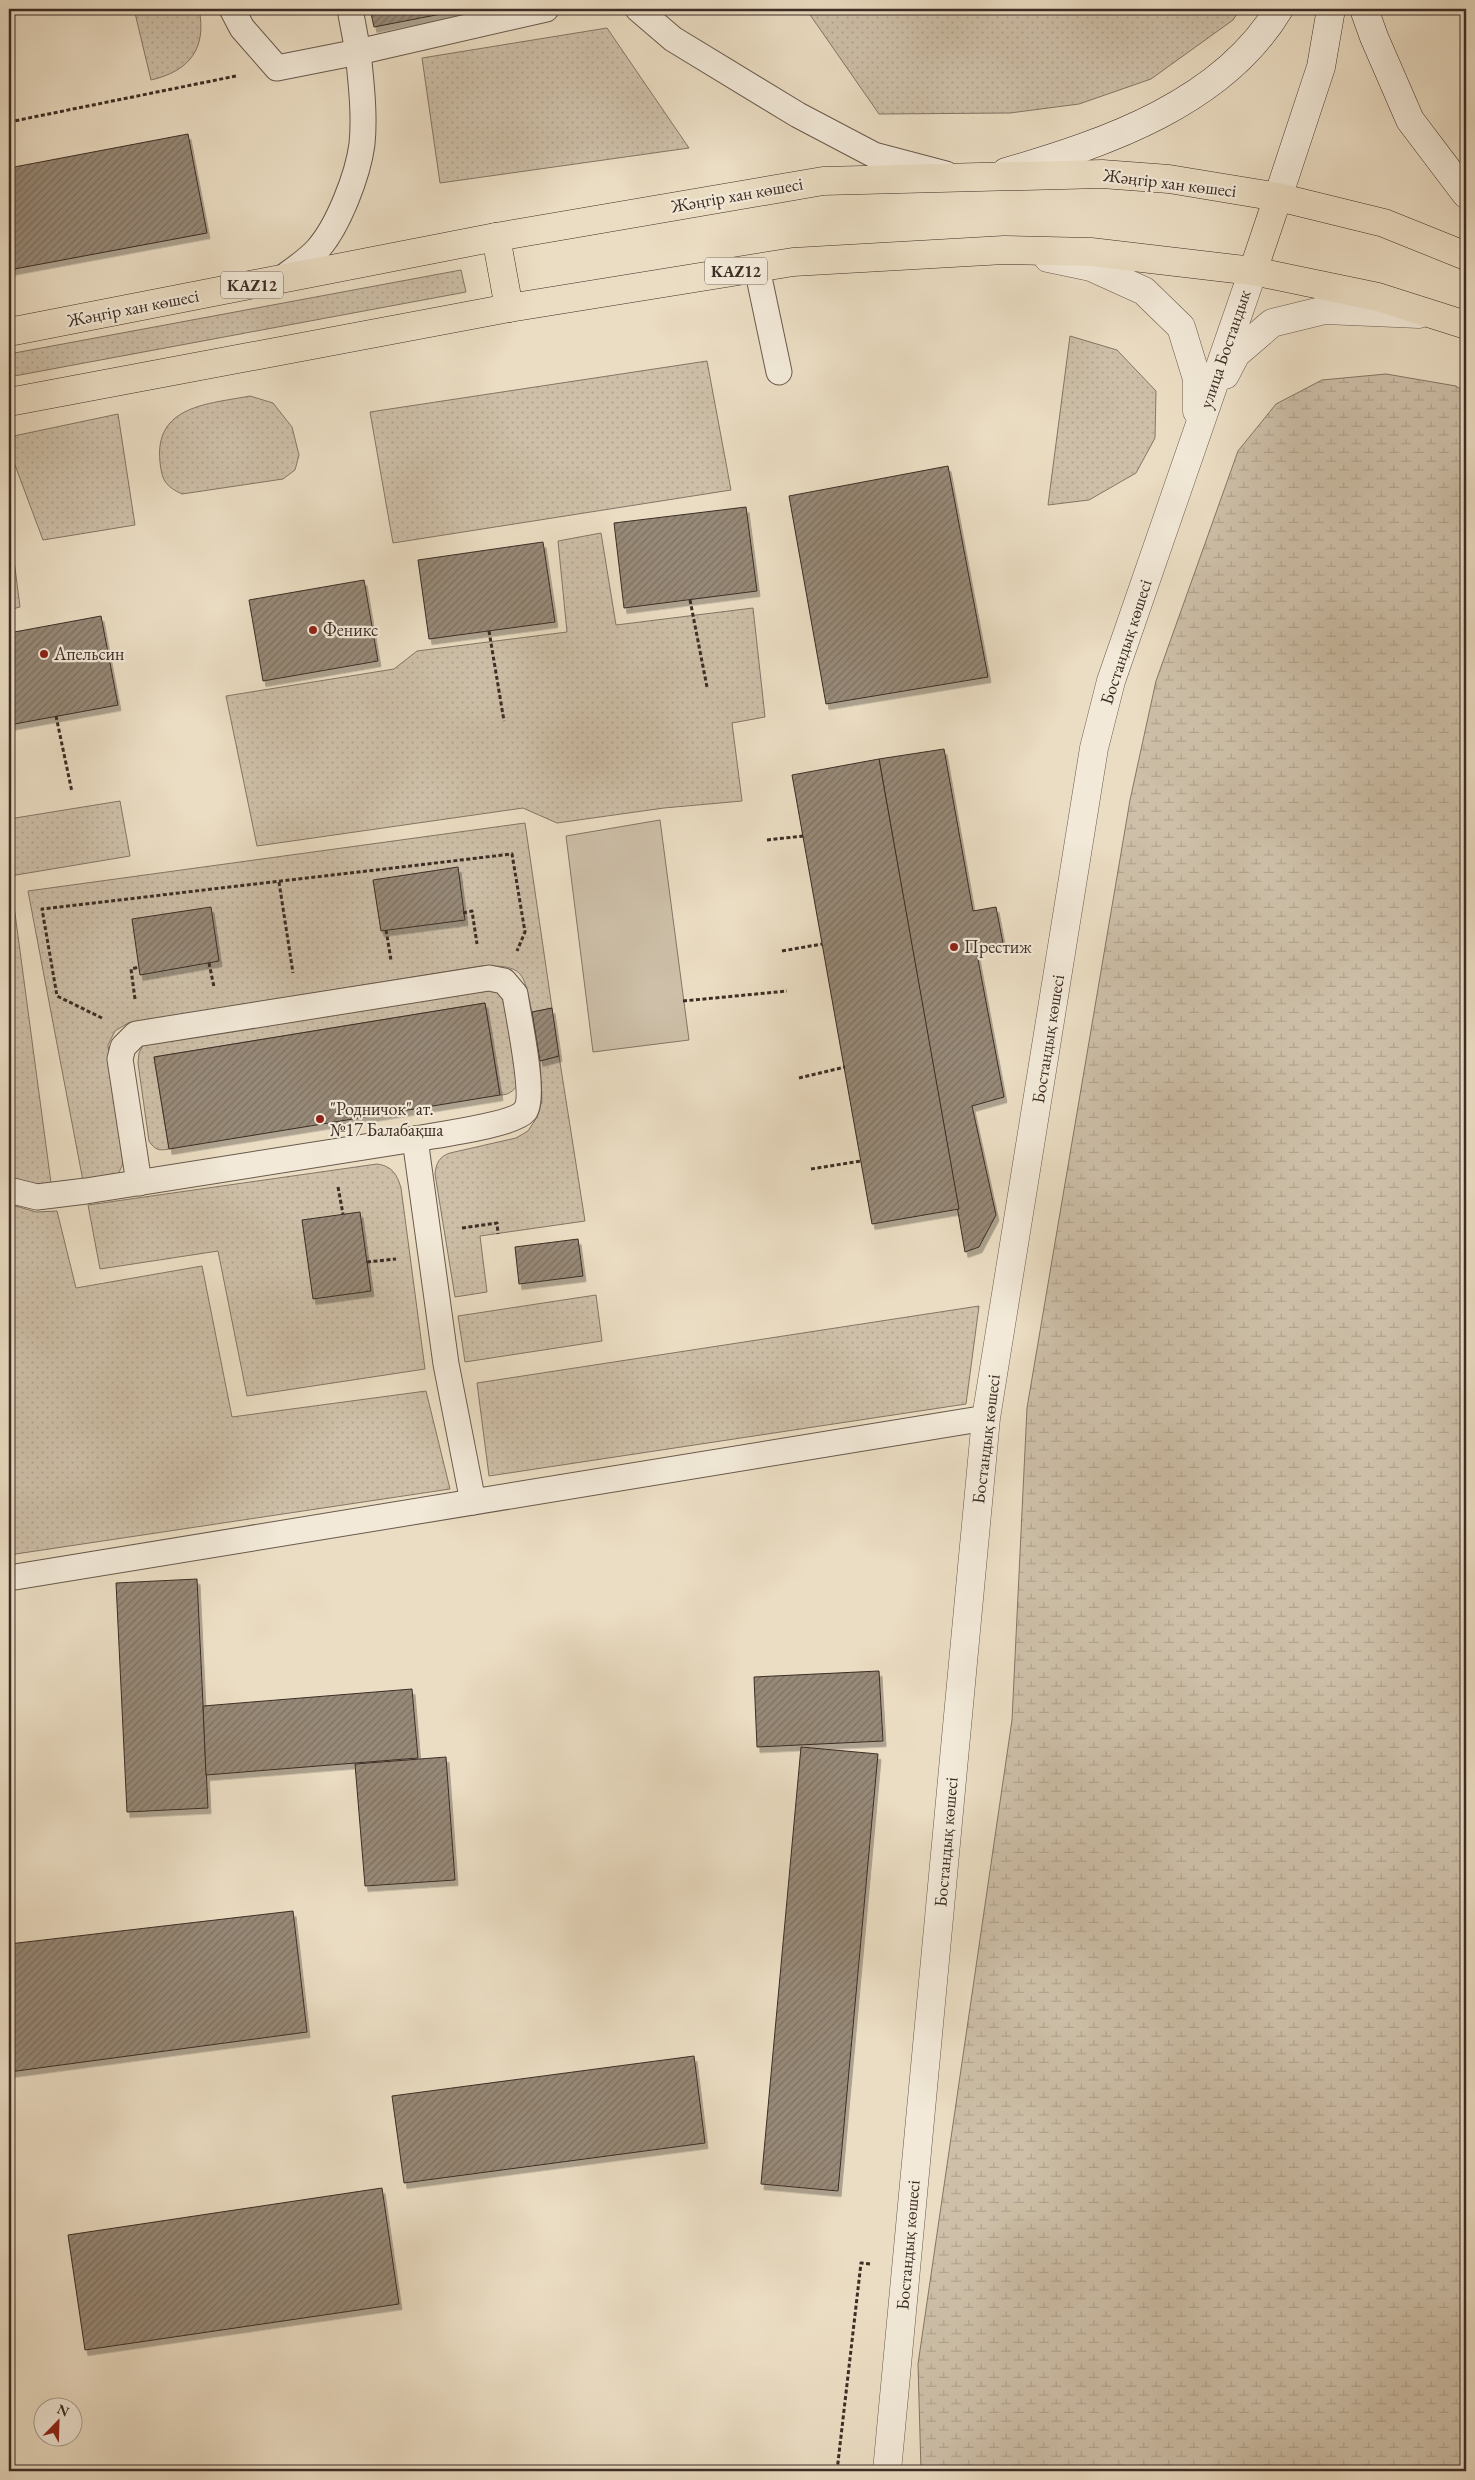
<svg xmlns="http://www.w3.org/2000/svg" width="1475" height="2480" viewBox="0 0 1475 2480" font-family="'EB Garamond',serif">
<defs>
<pattern id="grass-dots" width="8" height="8" patternUnits="userSpaceOnUse" patternTransform="scale(1.25)"><rect width="8" height="8" fill="#cdbfa8"/><path d="M2 2h.1M6 6h.1" fill="none" stroke="#b1a490" stroke-width="1.8" stroke-linecap="round"/></pattern>
<pattern id="wetland-marsh" width="20" height="14" patternUnits="userSpaceOnUse" patternTransform="scale(1.25)"><rect width="20" height="14" fill="#cdbfa8"/><path d="M1 5h8M5 5V1M11 12h8M15 12V8" fill="none" stroke="#b1a490"/></pattern>
<pattern id="building-hatch" width="6" height="6" patternUnits="userSpaceOnUse" patternTransform="scale(1.25)"><rect width="6" height="6" fill="#978977"/><path d="M-1 1l2-2M0 6l6-6M5 7l2-2" fill="none" stroke="#7c7061"/></pattern>
<filter id="shadow"><feDropShadow dx="3" dy="5.5" stdDeviation="0" flood-color="#0004"/></filter>
</defs>
<rect width="100%" height="100%" fill="#ebddc3"/>
<filter id="stains"><feTurbulence type="fractalNoise" baseFrequency=".004" numOctaves="4"/><feColorMatrix values="0 0 0 0 .2 0 0 0 0 .09 0 0 0 0 .02 0 0 0 .5 -.17"/></filter>
<radialGradient id="worn" r=".72"><stop offset=".6" stop-color="#630" stop-opacity="0"/><stop offset="1" stop-color="#630" stop-opacity=".3"/></radialGradient>
<g fill="url(#grass-dots)" stroke="#847666">
<path d="M134,9H199C207,48 190,71 151,80Z"/>
<path d="M806,9H1240L1233,20L1151,79L1079,104L1010,113L879,114Z"/>
<path d="M607,28L689,148L440,183L422,58Z"/>
<path d="M461,270L466,292L9,377V354Z"/>
<path d="M1070,336L1117,350L1156,391L1155,438L1136,473L1089,500L1048,505Z"/>
<path d="M707,361L731,490L393,543L370,412Z"/>
<path d="M250,396L273,403L292,427L299,455L295,470L283,479L182,494C165,486 162,480 160,462C154,405 209,404 250,396Z"/>
<path d="M118,414L135,525L43,540L9,449V437Z"/>
<path d="M9,521L20,607L9,610Z"/>
<path d="M601,533L616,625L753,608L765,717L732,723L742,801L664,808L557,823L523,808L257,846L226,696L394,669L417,651L567,632L558,541Z"/>
<path d="M120,801L130,856L10,876L51,1183L29,1185L9,1178V819Z"/>
<path d="M525,823L552,1008L532,1012C523,972 525,965 481,966L128,1023L115,1031L108,1045L123,1164L117,1176L83,1181L28,891Z"/>
<path d="M494,989L503,996L519,1084C513,1091 509,1095 500,1095L485,1003L154,1057L169,1149C159,1151 155,1150 149,1141L138,1063L139,1053L143,1045Z"/>
<path d="M559,1056L585,1221L480,1236L487,1292L455,1297L435,1174C436,1163 440,1156 450,1153L516,1138L528,1131L537,1117L542,1100L540,1061Z"/>
<path d="M377,1164C392,1166 397,1174 401,1188L425,1369L247,1396L218,1251L100,1269L88,1205Z"/>
<path d="M9,1204L36,1212L57,1211L76,1288L202,1266L232,1417L426,1391L450,1489L9,1555Z"/>
<path d="M596,1295L602,1341L465,1362L458,1316Z"/>
<path d="M979,1306L966,1404L489,1476L477,1383Z"/>
</g>
<path fill="url(#wetland-marsh)" stroke="#847666" d="M1386,374L1456,386L1466,393V2471H921L918,2364L1012,1720L1027,1408L1130,800L1156,681L1238,451L1276,404L1322,380Z"/>
<path fill="#cdbfa8" stroke="#847666" d="M660,820L689,1040L593,1052L566,836Z"/>
<g fill="url(#building-hatch)" stroke="#3c2d25" filter="url(#shadow)">
<path d="M370,9H467L374,27Z"/>
<path d="M188,134L207,233L9,270V168Z"/>
<path d="M948,466L988,677L826,704L789,496Z"/>
<path d="M746,507L757,591L624,608L614,523Z"/>
<path d="M543,542L555,622L429,639L418,560Z"/>
<path d="M364,580L378,661L263,681L249,600Z"/>
<path d="M101,616L118,705L9,725V633Z"/>
<path d="M944,749L973,911L996,907L1003,943L976,949L1004,1097L972,1106L996,1215L979,1247L965,1252L879,759Z"/>
<path d="M879,759L959,1209L872,1224L792,775Z"/>
<path d="M458,867L465,920L381,931L373,880Z"/>
<path d="M211,907L219,961L140,975L132,919Z"/>
<path d="M485,1003L500,1095L169,1149L154,1057Z"/>
<path d="M552,1008L559,1056L540,1061L532,1012Z"/>
<path d="M360,1212L371,1291L313,1299L302,1220Z"/>
<path d="M578,1239L583,1276L519,1284L515,1247Z"/>
<path d="M197,1579L208,1808L127,1812L116,1583Z"/>
<path d="M879,1671L883,1741L757,1747L754,1677Z"/>
<path d="M412,1689L418,1758L206,1775L203,1706Z"/>
<path d="M801,1747L878,1754L838,2191L761,2184Z"/>
<path d="M446,1757L455,1880L365,1886L355,1764Z"/>
<path d="M293,1911L307,2032L9,2072V1944Z"/>
<path d="M694,2056L705,2143L404,2183L392,2096Z"/>
<path d="M382,2188L399,2304L85,2350L68,2235Z"/>
</g>
<g fill="none" stroke-linecap="round" stroke-linejoin="round">
<g stroke="#68594c" stroke-width="27">
<g id="lane">
<path d="M232,9L242,28L277,68L358,52L350,9"/>
<path d="M638,9L673,39L798,115L874,155L946,174"/>
<path d="M757,268L779,372"/>
<path d="M281,279C293,270 307,261 317,250C338,227 358,175 362,144C365,114 361,82 358,52L546,9"/>
<path d="M139,1183L120,1059L123,1047L136,1034L489,978L504,981L515,994C518,1015 536,1097 525,1111C514,1125 436,1135 415,1139"/>
<path d="M9,1190L37,1197L86,1191L415,1139L446,1364L473,1502"/>
<path d="M9,1578L986,1418"/>
</g>
</g>
<g stroke="#68594c" stroke-width="29">
<g id="street">
<path d="M1048,258L1091,267L1144,291L1181,327L1197,379V411"/>
<path d="M1225,375L1236,354L1272,323L1325,310L1419,314"/>
<path d="M887,2471L986,1418L1094,748L1111,681L1253,271"/>
</g>
</g>
<g stroke="#3c2d25" stroke-width="29">
<g id="secondary">
<path d="M1364,9L1374,37L1410,120L1466,194"/>
<path d="M1006,172C1106,143 1223,103 1279,9"/>
<path d="M1278,197L1321,67L1331,9"/>
</g>
</g>
<g stroke="#3c2d25" stroke-width="29">
<g id="primary">
<path d="M496,237L509,308"/>
<path d="M1253,271L1278,197"/>
<path d="M9,332L496,237L823,181L1102,174L1169,179L1278,197L1384,223L1466,256"/>
<path d="M9,402L509,308L793,262L1004,250L1091,252L1253,271L1378,297L1466,325"/>
</g>
</g>
<g stroke="#3c2d25" stroke-width="3" stroke-dasharray="4 2.5" stroke-linecap="butt">
<path d="M9,122L236,76"/>
<path d="M690,600L707,687"/>
<path d="M489,631L504,721"/>
<path d="M56,716L72,792"/>
<path d="M767,840L803,836"/>
<path d="M279,882L293,973"/>
<path d="M463,913L472,911L477,944"/>
<path d="M386,930L391,960"/>
<path d="M782,951L822,944"/>
<path d="M209,963L214,987"/>
<path d="M135,999L131,969L139,967"/>
<path d="M683,1001L787,991"/>
<path d="M102,1018L57,996L42,909L512,854L525,932L517,951"/>
<path d="M799,1078L845,1067"/>
<path d="M811,1169L861,1161"/>
<path d="M338,1187L343,1214"/>
<path d="M462,1228L497,1223L498,1234"/>
<path d="M367,1262L396,1259"/>
<path d="M837,2471L861,2263L870,2264"/>
</g>
<use href="#lane" stroke="#f2e9d8" stroke-width="25"/>
<use href="#street" stroke="#f2e9d8" stroke-width="28"/>
<use href="#secondary" stroke="#f2e9d8" stroke-width="28"/>
<use href="#primary" stroke="#ebddc3" stroke-width="28"/>
</g>
<g fill="#8f2418" stroke="#f2e9d8" stroke-width="2">
<circle cx="313" cy="630" r="5"/>
<circle cx="44" cy="654" r="5"/>
<circle cx="954" cy="947" r="5"/>
<circle cx="320" cy="1119" r="5"/>
</g>
<g text-anchor="middle" stroke-width="4.5" stroke-linejoin="round" paint-order="stroke">
<g fill="#f2e9d8" stroke="#73655b" stroke-width="1">
<rect x="705" y="257.5" width="62" height="27" rx="4"/>
<rect x="221" y="271.5" width="62" height="27" rx="4"/>
</g>
<g font-size="16" font-weight="bold" fill="#3c2d25">
<text x="736" y="277">KAZ12</text>
<text x="252" y="291">KAZ12</text>
</g>
<g font-size="18" fill="#3c2d25" stroke="#f2e9d8">
<text transform="translate(1170 183) rotate(7)" y="6">Жәңгір хан көшесі</text>
<text transform="translate(737 195) rotate(-10)" y="6">Жәңгір хан көшесі</text>
<text transform="translate(133 308) rotate(-11)" y="6">Жәңгір хан көшесі</text>
<text transform="translate(1225 349) rotate(-71)" y="6">улица Бостандык</text>
<text transform="translate(1126 642) rotate(-72)" y="6">Бостандық көшесі</text>
<text transform="translate(1048 1039) rotate(-81)" y="6">Бостандық көшесі</text>
<text transform="translate(986 1439) rotate(-83)" y="6">Бостандық көшесі</text>
<text transform="translate(946 1842) rotate(-85)" y="6">Бостандық көшесі</text>
<text transform="translate(908 2245) rotate(-85)" y="6">Бостандық көшесі</text>
</g>
<g font-size="18" fill="#3c2d25" stroke="#f2e9d8" text-anchor="start">
<text x="323" y="636">Феникс</text>
<text x="54" y="660">Апельсин</text>
<text x="964" y="953">Престиж</text>
<text x="330" y="1115">"Родничок" ат.<tspan x="330" dy="21">№17 Балабақша</tspan></text>
</g>
</g>
<rect width="1475" height="2480" fill="none" stroke="#ebddc3" stroke-width="30"/>
<rect x="10" y="10" width="1455" height="2460" fill="none" stroke="#3c2d25" stroke-width="2.5"/>
<rect x="15" y="15" width="1445" height="2450" fill="none" stroke="#3c2d25"/>
<g transform="translate(58 2422) rotate(23)"><circle r="24" fill="#f2e9d8" stroke="#a99e90"/>
<path d="M0-4L9 19L0 12L-9 19Z" fill="#8f2418"/>
<text y="-8" font-size="14" font-weight="bold" text-anchor="middle" fill="#3c2d25">N</text>
</g>
<rect width="100%" height="100%" filter="url(#stains)"/>
<rect width="100%" height="100%" fill="url(#worn)"/>
</svg>
